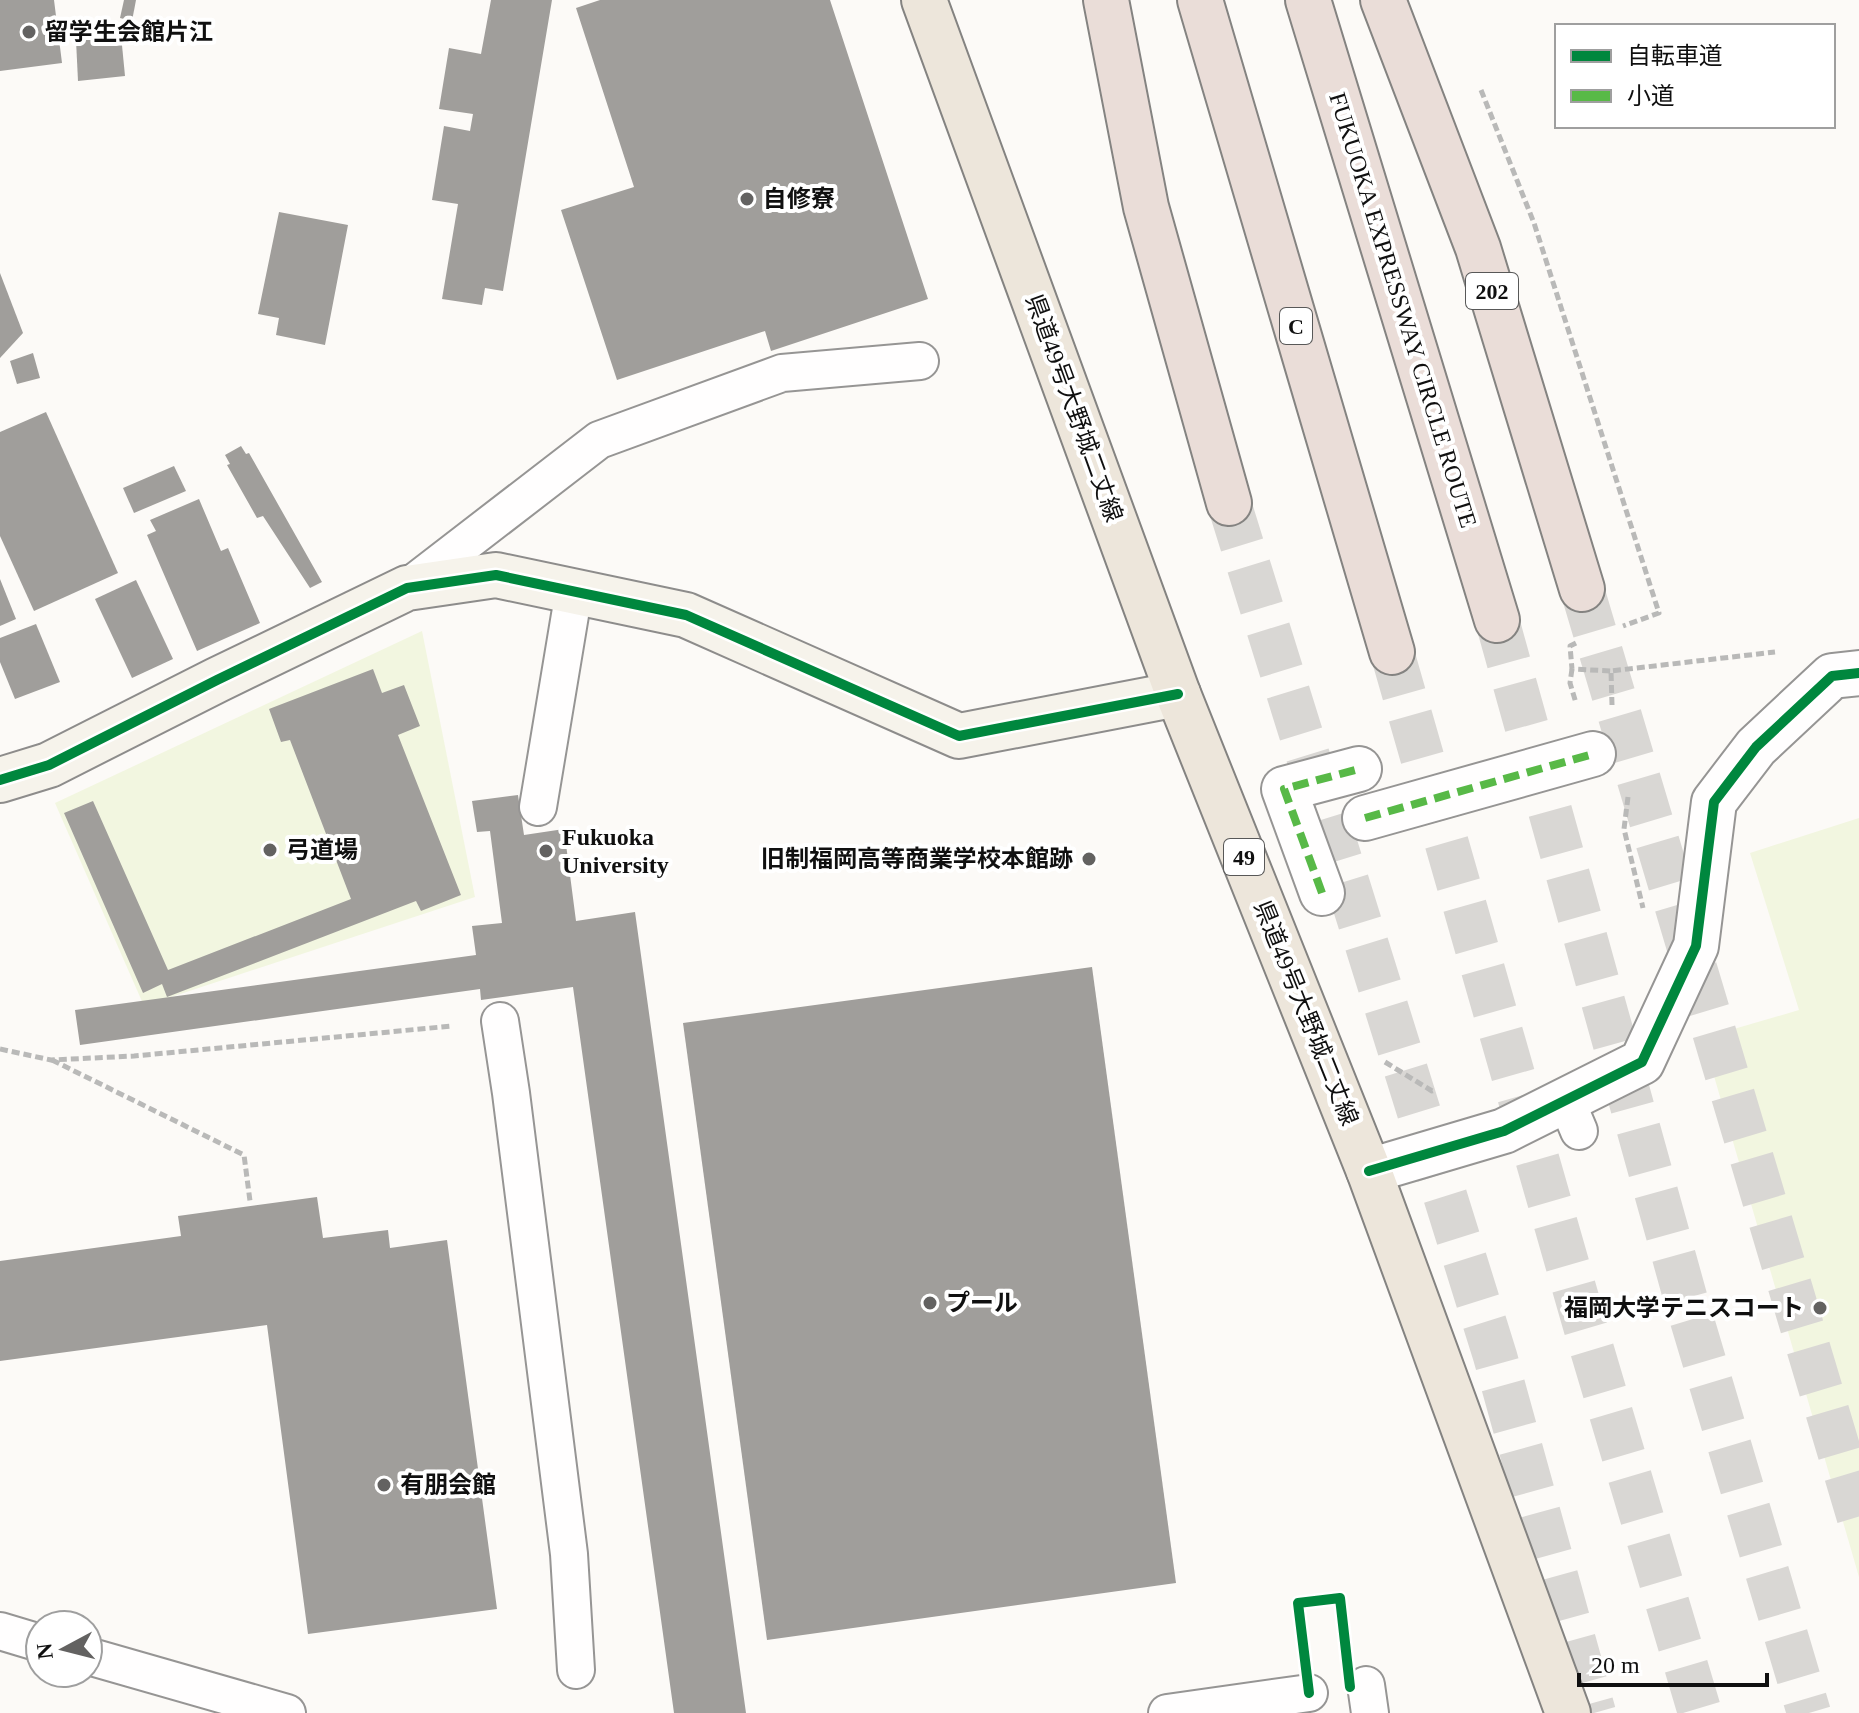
<svg xmlns="http://www.w3.org/2000/svg" width="1859" height="1713" viewBox="0 0 1859 1713" font-family="'Times New Roman','Noto Sans JP',serif">
<rect width="100%" height="100%" fill="#fcfaf7"/>
<g fill="#f2f6e0">
<path d="M422,631L475,897L144,1006L55,803Z"/>
<path d="M1859,818V1577L1703,1038L1799,1010L1750,853Z"/>
</g>
<g fill="#a09e9b">
<path d="M0,0H54L62,63L0,71Z"/>
<path d="M124,0H136L132,21L120,18Z"/>
<path d="M491,0H552L503,291L485,288L482,305L442,299L458,204L432,200L444,126L470,131L473,114L439,109L449,48L481,54Z"/>
<path d="M600,0H830L928,299L771,351L765,331L617,380L561,210L634,187L576,8Z"/>
<path d="M121,35L125,76L78,81L76,40Z"/>
<path d="M279,212L348,225L325,345L276,335L279,318L258,314Z"/>
<path d="M0,273L23,333L0,358Z"/>
<path d="M33,353L40,378L17,384L10,361Z"/>
<path d="M46,412L118,573L34,611L0,536V432Z"/>
<path d="M241,446L246,454L249,453L322,582L310,588L263,516L257,518L227,465L230,464L225,455Z"/>
<path d="M174,466L186,491L134,513L123,488Z"/>
<path d="M199,499L221,551L228,548L260,623L197,651L147,535L156,531L150,520Z"/>
<path d="M0,579L16,619L0,626Z"/>
<path d="M136,580L173,659L132,678L95,599Z"/>
<path d="M36,624L60,682L15,699L0,662V638Z"/>
<path d="M373,669L382,693L404,685L420,726L398,735L461,895L421,911L416,901L167,997L162,984L143,993L64,813L93,801L168,970L351,899L290,740L281,742L269,709Z"/>
<path d="M518,795L524,835L564,829L576,921L635,912L746,1713H674L573,987L481,1000L480,989L80,1045L75,1010L476,955L472,926L502,923L490,831L477,832L472,801Z"/>
<path d="M1092,967L1176,1583L767,1640L683,1023Z"/>
<path d="M317,1197L323,1238L388,1230L390,1248L447,1240L497,1609L308,1634L267,1325L0,1361V1261L181,1236L178,1216Z"/>
</g>
<g fill="none" stroke-linecap="round" stroke-linejoin="round">
<g stroke="#d9d7d4" stroke-width="44" stroke-dasharray="44 22" stroke-linecap="butt">
<path d="M1229,503L1495,1356L1594,1713"/>
<path d="M1582,589L1859,1518"/>
<path d="M1497,620L1686,1300L1809,1713"/>
<path d="M1392,652L1585,1326L1700,1713"/>
</g>
<g stroke="#969594" stroke-width="40">
<g id="lane">
<path d="M407,588L599,440L782,373L920,361"/>
<path d="M538,807L574,591"/>
<path d="M500,1021L511,1093L569,1554L576,1670"/>
<path d="M1566,1100L1579,1131"/>
<path d="M0,1631L40,1643"/>
<path d="M88,1656L287,1713"/>
<path d="M1366,1685L1370,1713"/>
<path d="M1167,1713L1309,1693"/>
</g>
</g>
<g stroke="#969594" stroke-width="48">
<g id="street">
<path d="M1365,818L1593,754"/>
<path d="M1322,893L1284,789L1359,769"/>
<path d="M1369,1171L1504,1131L1642,1062L1696,946L1714,802L1756,747L1832,676L1859,673"/>
</g>
</g>
<g stroke="#8d8c8b" stroke-width="48">
<path id="secondary" d="M0,780L49,765L217,680L407,588L496,575L686,615L959,736L1178,694"/>
</g>
<g stroke="#848381" stroke-width="48">
<path id="primary" d="M924,0L1178,694L1369,1171L1568,1713"/>
</g>
<g stroke="#848381" stroke-width="48">
<g id="highway">
<path d="M1106,0L1146,207L1229,503"/>
<path d="M1200,0L1392,652"/>
<path d="M1308,0L1497,620"/>
<path d="M1383,0L1478,248L1582,589"/>
</g>
</g>
<g stroke="#b9b9b8" stroke-width="5" stroke-dasharray="8 4" stroke-linecap="butt">
<path d="M1481,90L1534,223L1659,613L1623,626"/>
<path d="M1576,643L1570,646L1572,669L1611,671"/>
<path d="M1572,669L1570,683L1576,703"/>
<path d="M1612,705L1611,671L1775,652"/>
<path d="M1628,797L1624,829L1643,908"/>
<path d="M0,1049L51,1060L134,1056L452,1026"/>
<path d="M52,1060L244,1155L250,1201"/>
<path d="M1385,1062L1432,1091L1435,1090"/>
</g>
<use href="#lane" stroke="#fffefe" stroke-width="36"/>
<use href="#street" stroke="#fffefe" stroke-width="44"/>
<use href="#secondary" stroke="#f6f3eb" stroke-width="44"/>
<use href="#primary" stroke="#ede6db" stroke-width="44"/>
<use href="#highway" stroke="#eaddd8" stroke-width="44"/>
<g stroke="#58b947" stroke-width="8" stroke-dasharray="16 8" stroke-linecap="butt">
<path d="M1365,818L1593,754"/>
<path d="M1322,893L1284,789L1359,769"/>
</g>
<g stroke="#fff" stroke-width="15">
<g id="cycleway">
<path d="M0,780L49,765L217,680L407,588L496,575L686,615L959,736L1178,694"/>
<path d="M1369,1171L1504,1131L1642,1062L1696,946L1714,802L1756,747L1832,676L1859,673"/>
<path d="M1309,1693L1298,1603L1340,1598L1350,1687"/>
</g>
</g>
<use href="#cycleway" stroke="#00873e" stroke-width="10"/>
</g>
<g fill="#636261" stroke="#fff" stroke-width="3">
<circle cx="29" cy="32" r="8"/>
<circle cx="747" cy="199" r="8"/>
<circle cx="270" cy="850" r="8"/>
<circle cx="546" cy="851" r="8"/>
<circle cx="1089" cy="859" r="8"/>
<circle cx="930" cy="1303" r="8"/>
<circle cx="1820" cy="1308" r="8"/>
<circle cx="384" cy="1485" r="8"/>
</g>
<g text-anchor="middle" stroke-width="8" stroke-linejoin="round" paint-order="stroke">
<g fill="#fff" stroke="#585858" stroke-width="2">
<rect x="1466" y="273" width="52" height="36" rx="6"/>
<rect x="1280" y="308" width="32" height="36" rx="6"/>
<rect x="1224" y="839" width="40" height="36" rx="6"/>
</g>
<g font-size="22" font-weight="bold" fill="#101010">
<text x="1492" y="299">202</text>
<text x="1296" y="334">C</text>
<text x="1244" y="865">49</text>
</g>
<g font-size="24" font-weight="bold" fill="#101010" stroke="#fff" text-anchor="start">
<text x="45" y="40">留学生会館片江</text>
<text x="763" y="207">自修寮</text>
<text x="562" y="845">Fukuoka<tspan x="562" dy="28">University</tspan></text>
<text x="286" y="858">弓道場</text>
<text x="1073" y="867" text-anchor="end">旧制福岡高等商業学校本館跡</text>
<text x="946" y="1311">プール</text>
<text x="1804" y="1316" text-anchor="end">福岡大学テニスコート</text>
<text x="400" y="1493">有朋会館</text>
</g>
<g font-size="24" fill="#101010" stroke="#fff">
<text transform="translate(1403 310) rotate(73)" y="8">FUKUOKA EXPRESSWAY CIRCLE ROUTE</text>
<text transform="translate(1074 408) rotate(70)" y="8">県道49号大野城二丈線</text>
<text transform="translate(1306 1013) rotate(68)" y="8">県道49号大野城二丈線</text>
</g>
</g>
<rect x="1555" y="24" width="280" height="104" fill="#ffffff" stroke="#9f9f9f" stroke-width="2"/>
<rect x="1571" y="50" width="40" height="12" fill="#00873e" stroke="#9f9f9f" stroke-width="2"/>
<text x="1627" y="64" font-size="24" fill="#101010">自転車道</text>
<rect x="1571" y="90" width="40" height="12" fill="#58b947" stroke="#9f9f9f" stroke-width="2"/>
<text x="1627" y="104" font-size="24" fill="#101010">小道</text>
<g transform="translate(64 1649) rotate(263)"><circle r="38" fill="#ffffff" stroke="#9f9f9f" stroke-width="2"/>
<path d="M0-6L14 30L0 20L-14 30Z" fill="#636261"/>
<text y="-12" font-size="22" font-weight="bold" text-anchor="middle" fill="#101010">N</text>
</g>
<path d="M1579 1673v12h188v-12" fill="none" stroke="#101010" stroke-width="4"/>
<text x="1591" y="1673" font-size="24" fill="#101010" stroke="#ffffff" stroke-width="6" paint-order="stroke">20 m</text>
</svg>
